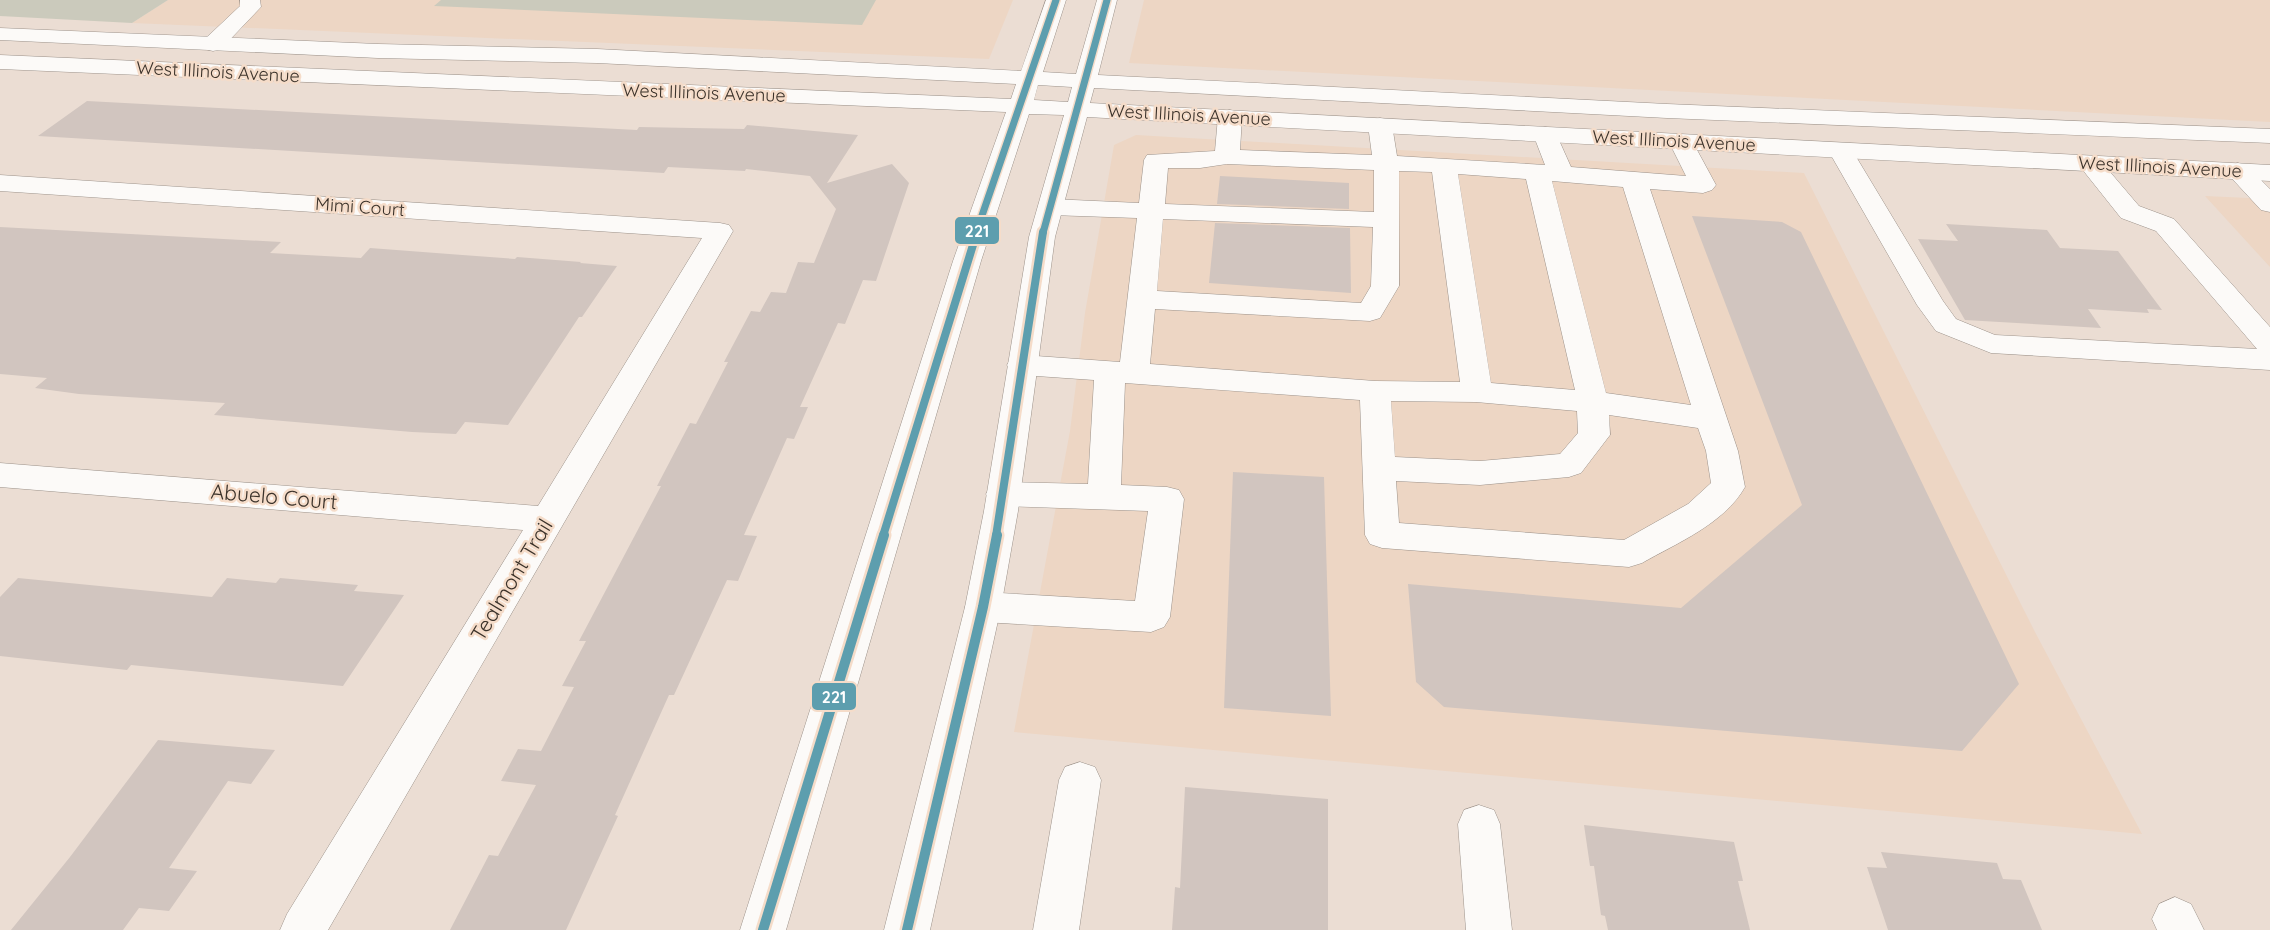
<svg xmlns="http://www.w3.org/2000/svg" width="2270" height="930" viewBox="0 0 2270 930" font-family="Quicksand,sans-serif">
<rect width="100%" height="100%" fill="#ebddd3"/>
<g fill="#edd6c4">
<path d="M168,0H1013L989,59L132,23Z"/>
<path d="M1144,0H2270V122L1129,63Z"/>
<path d="M1136,135L1804,173L2035,632L2142,834L1014,732L1070,431L1085,313L1114,145Z"/>
<path d="M2205,196L2270,199V267Z"/>
</g>
<g fill="#cbcabc">
<path d="M0,0H168L132,23L0,16Z"/>
<path d="M441,0H876L862,25L434,6Z"/>
</g>
<g fill="#d1c5bf">
<path d="M87,101L637,130L639,127L744,129L747,125L858,135L827,183L892,164L909,183L876,281L863,280L845,324L838,323L800,407H808L794,439L787,438L744,535L757,536L738,581L727,580L674,695H669L615,815L618,816L566,930H450L489,855L498,856L536,785L501,781L518,749L541,751L574,687L562,686L586,641H579L661,486H657L690,423L696,424L728,362H724L751,311L760,312L771,292L786,293L798,262L814,263L836,209L810,176L746,169L745,171L668,167L664,173L38,136Z"/>
<path d="M1220,176L1349,183V209L1217,204Z"/>
<path d="M1692,216L1782,222L1801,232L2019,684L1962,751L1444,707L1416,682L1408,584L1681,608L1802,505Z"/>
<path d="M1215,223L1350,228L1351,293L1209,283Z"/>
<path d="M1946,224L2047,230L2060,248L2118,251L2162,310L2147,309L2149,313L2088,309L2101,328L1965,320L1918,239L1958,241Z"/>
<path d="M0,227L281,242L270,253L361,258L370,248L515,259L517,257L581,262L580,263L617,266L582,317H579L508,425L465,422L456,434L412,432L214,415L225,403L79,394L35,388L47,378L0,374Z"/>
<path d="M1233,472L1324,477L1331,716L1224,708Z"/>
<path d="M18,578L212,597L227,578L276,583L280,578L358,585L354,591L404,595L343,686L131,665L127,670L0,656V597Z"/>
<path d="M158,740L275,750L251,784L228,781L169,868L197,871L169,911L139,908L123,930H11L70,857Z"/>
<path d="M1185,787L1328,799V930H1172L1175,887L1180,888Z"/>
<path d="M1584,825L1734,842L1743,881H1738L1750,930H1608L1605,916L1601,915L1594,866H1590Z"/>
<path d="M1881,852L1997,863L2003,879L2021,880L2042,930H1888L1867,867L1887,868Z"/>
</g>
<g fill="none" stroke-linecap="round" stroke-linejoin="round">
<g stroke="#9c928a" stroke-width="1">
<g id="minor">
<path d="M240,0H260L261,7L221,49L213,51L205,49L202,44L205,39L240,6Z"/>
<path d="M1230,110L1238,112L1242,117L1240,150L1372,155L1368,125L1372,120L1380,118L1388,120L1392,125L1397,156L1545,165L1533,134L1536,129L1545,127L1554,129L1571,167L1686,176L1669,142L1672,137L1681,135L1690,137L1716,185L1712,190L1703,193L1650,189L1738,451L1745,487C1724,524 1677,543 1642,563L1629,567L1382,548L1370,544L1365,535L1360,400L1125,383L1121,485L1167,487L1179,490L1184,499L1170,617L1164,627L1151,632L983,622L970,617L965,607L970,597L983,592L1135,601L1148,511L1003,506L991,503L986,494L991,485L1003,482L1088,484L1094,380L1022,375L1011,372L1007,365L1011,358L1022,355L1120,362L1137,218L1051,215L1042,213L1038,207L1042,201L1051,199L1139,203L1144,160L1147,155L1215,151L1218,117L1222,112ZM1227,164L1374,170V212L1165,204L1168,168H1200ZM1399,171L1432,172L1460,382L1375,381L1150,364L1155,309L1370,321L1380,318L1399,286ZM1458,174L1526,179L1575,390L1491,383ZM1552,181L1623,187L1691,405L1606,393ZM1163,219L1373,227L1371,286L1361,303L1157,291ZM1391,401L1476,402L1577,411L1578,433L1560,454L1480,461L1395,457ZM1609,415L1698,428L1706,451L1711,483L1688,504L1624,540L1399,523L1396,481L1480,485L1569,477L1581,473L1610,435Z"/>
<path d="M1840,143L1849,145L1852,150L1943,301L1956,319L1995,335L2257,349L2156,231L2121,218L2078,164L2081,159L2090,157L2099,159L2139,206L2174,219L2270,327V370L1991,353L1936,331L1917,305L1828,150L1831,145Z"/>
<path d="M2238,163L2247,166L2270,189V212L2261,210L2225,171L2229,166Z"/>
<path d="M0,175L720,223L729,225L733,231L328,930H280L287,914L523,530L0,487V463L538,506L702,238L0,191Z"/>
<path d="M1080,762L1095,767L1101,780L1079,930H1033L1059,780L1065,767Z"/>
<path d="M1479,805L1494,810L1500,824L1512,930H1466L1458,824L1464,810Z"/>
<path d="M2175,897L2191,904L2204,930H2157L2152,919L2159,904Z"/>
</g>
</g>
<g stroke="#9c928a" stroke-width="1">
<path id="major" d="M1046,0H1066L1043,72L1076,74L1097,0H1117L1098,75L1667,104L2270,129V143L1667,118L1094,88L1090,103L2270,165V181L1087,117L1055,237L1018,511L1001,607L930,930H884L965,607L984,511L1029,237L1064,115L1029,114L981,261L786,930H740L953,261L1006,112L0,69V55L1011,99L1016,84L597,63L378,58L0,40V28L378,44L597,49L1021,71ZM1038,85L1072,87L1068,102L1034,100Z"/>
</g>
<use href="#minor" fill="#fcfaf8" fill-rule="evenodd"/>
<use href="#major" fill="#fcfaf8" fill-rule="evenodd"/>
<g stroke="#f5dcc9" stroke-width="10">
<g id="bus-1-far2">
<path d="M976,233L1056,0"/>
<path d="M1043,233L1107,0"/>
</g>
</g>
<g stroke="#f5dcc9" stroke-width="13">
<g id="bus-1-far1">
<path d="M883,536L977,232"/>
<path d="M996,536L1043,232"/>
</g>
</g>
<g stroke="#f5dcc9" stroke-width="15">
<g id="bus-1">
<path d="M763,930L884,535"/>
<path d="M907,930L983,607L997,535"/>
</g>
</g>
<use href="#bus-1-far2" stroke="#5d9eae" stroke-width="7"/>
<use href="#bus-1-far1" stroke="#5d9eae" stroke-width="8"/>
<use href="#bus-1" stroke="#5d9eae" stroke-width="10"/>
</g>
<g text-anchor="middle" stroke-width="5" stroke-linejoin="round" paint-order="stroke">
<g font-size="18" fill="#3b322a" stroke="#f5dcc9">
<text transform="translate(218 72) rotate(3)" y="6">West Illinois Avenue</text>
<text transform="translate(704 93) rotate(2)" y="6">West Illinois Avenue</text>
<text transform="translate(1189 115) rotate(3)" y="6">West Illinois Avenue</text>
<text transform="translate(1674 141) rotate(3)" y="6">West Illinois Avenue</text>
<text transform="translate(2160 167) rotate(3)" y="6">West Illinois Avenue</text>
<text transform="translate(360 207) rotate(4)" y="6">Mimi Court</text>
</g>
<g font-size="21" fill="#3b322a" stroke="#f5dcc9">
<text transform="translate(274 497) rotate(5)" y="7">Abuelo Court</text>
<text transform="translate(512 580) rotate(-59)" y="7">Tealmont Trail</text>
</g>
</g>
<g stroke="#f5dcc9" stroke-width="2">
<rect x="954" y="216" width="46" height="29" rx="6" fill="#5d9eae"/>
<rect x="811" y="682" width="46" height="29" rx="6" fill="#5d9eae"/>
</g>
<g font-size="16" text-anchor="middle" font-weight="bold" fill="#fff">
<text x="977" y="237">221</text>
<text x="834" y="703">221</text>
</g>
</svg>
